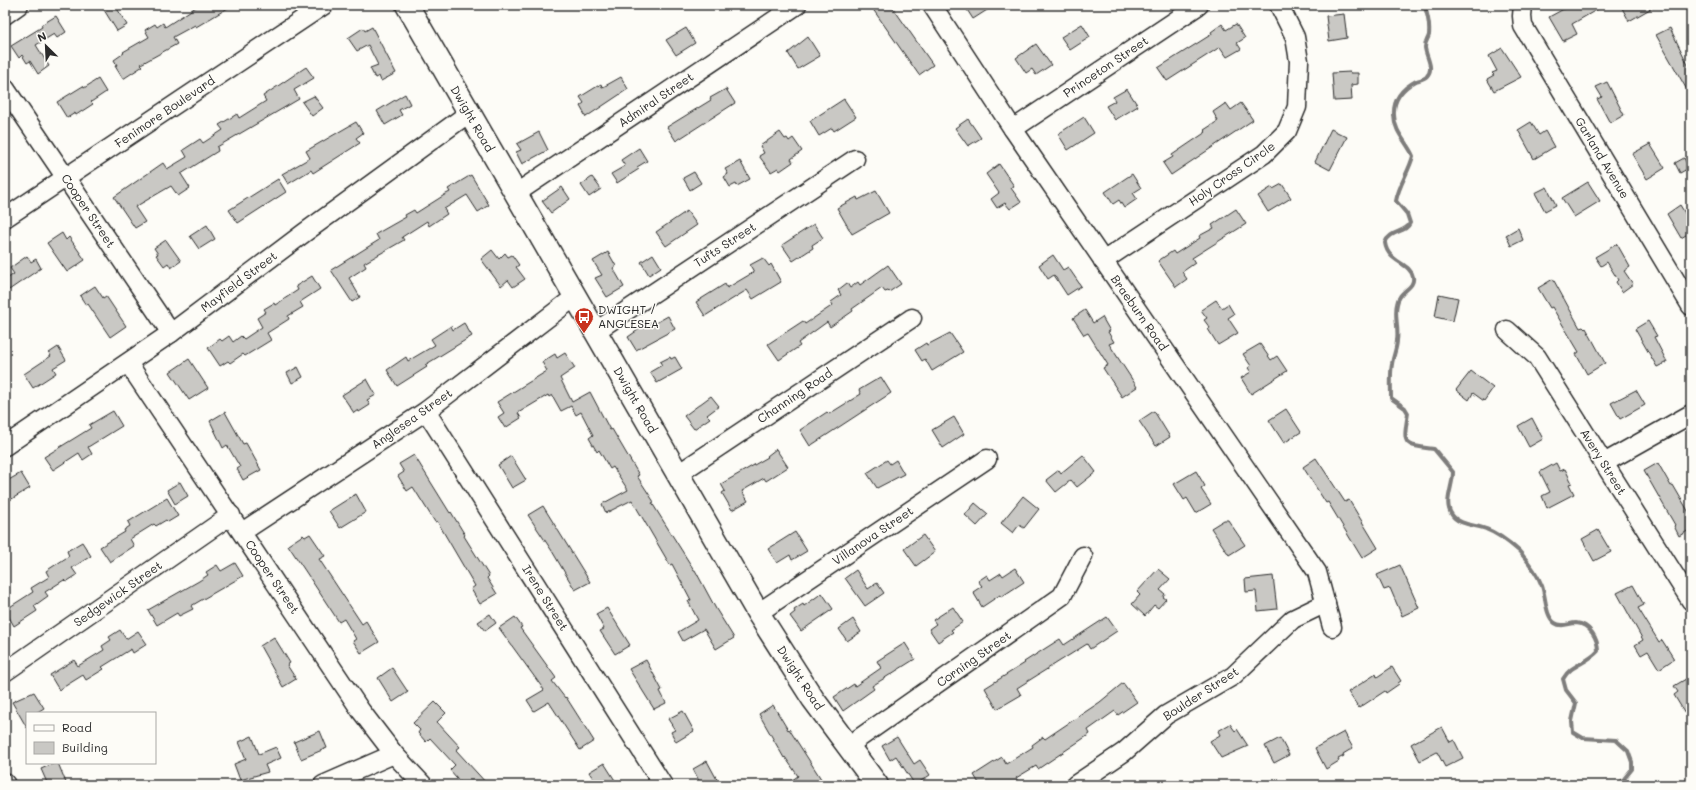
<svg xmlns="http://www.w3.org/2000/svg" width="1696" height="790" viewBox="0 0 1696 790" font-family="Mali,sans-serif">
<rect width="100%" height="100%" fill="#fdfcf7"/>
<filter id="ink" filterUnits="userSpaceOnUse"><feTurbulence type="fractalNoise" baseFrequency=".025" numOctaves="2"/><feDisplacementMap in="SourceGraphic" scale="8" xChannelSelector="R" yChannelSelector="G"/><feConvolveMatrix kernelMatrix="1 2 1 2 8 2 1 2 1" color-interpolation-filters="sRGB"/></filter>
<g filter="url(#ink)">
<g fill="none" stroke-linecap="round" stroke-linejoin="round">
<path stroke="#7e7d7b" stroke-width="4" d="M1424,5C1428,15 1430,24 1429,35C1428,39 1425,42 1425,47C1425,55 1435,68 1427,76C1425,79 1419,80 1416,81C1403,88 1393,99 1394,115C1394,132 1407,142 1413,156C1409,172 1399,184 1396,201L1407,214L1410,223C1406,233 1390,230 1385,243C1388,263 1410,262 1413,277C1415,289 1399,290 1397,304C1394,315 1399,328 1397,340C1397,348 1393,356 1392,364C1390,375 1391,387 1391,398L1405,408L1408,413C1403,445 1402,445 1434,449L1453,472C1453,487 1443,503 1452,515C1459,525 1476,525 1486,529C1497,533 1510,543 1519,551C1527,560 1538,575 1542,586C1546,597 1545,616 1555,623C1562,628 1569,623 1576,623C1590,624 1598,639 1598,651C1587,664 1571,664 1563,679L1566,690L1576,703L1572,721L1573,732L1583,738L1616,740L1628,751L1632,762V769L1619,785"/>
</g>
<g fill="#c9c8c4" stroke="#2b2b2b">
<path d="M101,5H115L127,25L117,31Z"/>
<path d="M199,5H233L196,27L195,25L173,37L177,44L141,64L143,66L123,79L115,66L117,65L114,60L124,53L123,52L149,37L145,30L155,24L157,27L163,23L165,27Z"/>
<path d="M870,5H891L933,65L919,75Z"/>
<path d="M964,5H995L973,19Z"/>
<path d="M1571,5H1605L1572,24L1577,34L1563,41L1549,17Z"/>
<path d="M1628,5H1657L1629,21L1622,8Z"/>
<path d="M1344,14L1347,38L1329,41L1326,16Z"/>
<path d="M56,16L66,32L57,38L54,34L36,45L49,66L38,74L30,61L27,63L22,55L19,58L11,46L42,27L41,25Z"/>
<path d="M1082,24L1090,37L1070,50L1061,37Z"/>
<path d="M1222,24L1226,30L1236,24L1245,38L1237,43L1241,49L1227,57L1220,47L1167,81L1158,68L1212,34L1211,32Z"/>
<path d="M372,27L396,73L381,81L379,76L375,78L370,68L378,65L368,45L357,51L348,38L363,28L365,31Z"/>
<path d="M686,28L695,43L676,55L666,40Z"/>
<path d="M1670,28L1691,71V97L1656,35Z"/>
<path d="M808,37L820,56L798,69L788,53Z"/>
<path d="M1036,44L1051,65L1036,75L1032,69L1026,73L1016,58Z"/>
<path d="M1502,48L1521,77L1494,91L1487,79L1494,75L1492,73L1497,71L1489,56Z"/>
<path d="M306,67L314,78L294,90L299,99L217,147L218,151L181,174L190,188L178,196L171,186L135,207L145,222L135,228L114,197L163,163L167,169L187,157L183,150L200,139L203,143L223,130L219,125L237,114L239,118L266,101L263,96Z"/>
<path d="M1350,72V73H1358V84L1351,85L1352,100L1334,101L1332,73Z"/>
<path d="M621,77L628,89L586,117L580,106L584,103L580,97L601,84L602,87L605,86Z"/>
<path d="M98,79L106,92L91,102L93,104L76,115L75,113L67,118L57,102L83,86L84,88Z"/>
<path d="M1607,82L1624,115L1610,123L1597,99L1602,97L1596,87Z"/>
<path d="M726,89L735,103L676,141L667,127L711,100L710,98Z"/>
<path d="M1127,89L1138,106L1115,120L1106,106L1115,101L1113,97Z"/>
<path d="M405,94L410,104L399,110L402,115L385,125L377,111Z"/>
<path d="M314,96L323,108L312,116L302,102Z"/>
<path d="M844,99L856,117L834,131L832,128L819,136L810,121Z"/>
<path d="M1226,103L1231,110L1241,103L1253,120L1171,175L1163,163L1173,157L1172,155L1206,132L1204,130L1218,121L1213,112Z"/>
<path d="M1084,117L1094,133L1068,150L1058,134Z"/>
<path d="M968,119L981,138L968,146L955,128Z"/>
<path d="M356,122L363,133L356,138L360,143L313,173L311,170L288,184L282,174L310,158L306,151Z"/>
<path d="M1531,122L1539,135L1545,131L1554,147L1534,159L1518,130Z"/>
<path d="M1331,129L1347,137L1330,170L1315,162Z"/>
<path d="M539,132L548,150L522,164L516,152L521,150L517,144Z"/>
<path d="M780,132L785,139L787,138L789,141L793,138L802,151L791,159L793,162L780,171L778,168L771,172L759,156L764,153L760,146Z"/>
<path d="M1650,144L1665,168L1647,179L1632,154Z"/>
<path d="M639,148L647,161L637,167L639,169L617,183L611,174L625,166L621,160Z"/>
<path d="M1684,158L1689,168L1680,173L1675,163Z"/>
<path d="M740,161L750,179L737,186L736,184L730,187L724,177L728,174L725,169Z"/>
<path d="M999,164L1014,186L1011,188L1021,202L1010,209L1005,203L997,208L991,199L999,193L986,174Z"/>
<path d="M694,172L701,183L690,190L683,178Z"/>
<path d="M1132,174L1141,188L1133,193L1137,199L1124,208L1119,200L1113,204L1105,192Z"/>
<path d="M471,175L489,205L478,212L467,195L444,209L447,214L429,226L427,221L402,237L404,240L364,263L366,267L349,278L360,297L352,302L331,270L379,240L376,234L406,217L405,215L414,210L416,213L446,194L450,192L448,189Z"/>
<path d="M592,177L601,189L589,197L581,185Z"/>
<path d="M278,179L286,192L238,223L229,210Z"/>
<path d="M1588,182L1600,201L1574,217L1562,198Z"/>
<path d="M1282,184L1291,198L1268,212L1258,196L1272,187L1273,189Z"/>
<path d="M562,187L570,199L551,213L542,201Z"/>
<path d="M1547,187L1556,205L1545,211L1535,193Z"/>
<path d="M876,191L889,213L852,234L837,208L857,197L858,200Z"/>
<path d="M1680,205L1691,223V232L1681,238L1667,214Z"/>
<path d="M1236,209L1246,224L1192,258L1195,263L1182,272L1187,279L1176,287L1158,261L1173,251L1175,254L1200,238L1199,236L1214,228L1212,225Z"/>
<path d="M687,211L697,225L666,246L656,232Z"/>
<path d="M814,224L823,238L812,245L813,248L793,261L782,245Z"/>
<path d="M207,225L215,239L199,249L190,236Z"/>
<path d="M1518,228L1523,240L1511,246L1506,235Z"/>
<path d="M62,233L66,240L69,237L85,260L67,272L47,243Z"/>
<path d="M166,240L181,261L171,268L168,263L164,266L156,255L158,254L154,248Z"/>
<path d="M1617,244L1630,267L1624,271L1633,284L1622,292L1616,282L1618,280L1607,262L1601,266L1595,257Z"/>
<path d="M492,250L499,259L505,253L508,257L512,255L519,265L516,267L525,279L513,287L508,280L501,286L481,259Z"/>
<path d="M608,252L616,266L613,268L624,287L607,297L595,278L602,275L593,261Z"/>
<path d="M653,254L661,267L649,275L641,262Z"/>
<path d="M1053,255L1063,270L1068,267L1081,286L1067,295L1054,275L1048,279L1039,265Z"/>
<path d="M27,256L31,262L36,259L41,268L9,290L5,284V280L14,274L10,268Z"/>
<path d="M763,258L769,266L771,264L781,282L753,299L747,290L705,316L696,302L725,284L727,288L754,272L750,265Z"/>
<path d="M888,265L901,284L889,292L888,291L885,292L882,288L852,309L853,311L830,327L827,322L798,343L800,346L779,360L768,344L803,321L805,324L833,305L831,302L841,295L838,290L847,283L850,288L858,282L860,285Z"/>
<path d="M312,276L320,289L300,302L303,307L288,316L289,319L267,333L271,340L245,356L243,354L230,363L228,361L220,366L208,348L220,339L222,341L229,336L233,342L241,336L244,339L262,327L257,318L266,312L264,309L274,303L275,305L298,290L296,286Z"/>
<path d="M1553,279L1580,328L1583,327L1585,329L1586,328L1605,363L1587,374L1576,354L1579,352L1552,307L1550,308L1538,288Z"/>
<path d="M95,286L103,298L106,296L126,326L110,337L88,304L86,305L80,296Z"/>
<path d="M1439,294L1458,298L1453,321L1435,317Z"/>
<path d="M1216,300L1222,308L1228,304L1234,314L1228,318L1238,333L1218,345L1208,329L1210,328L1204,320L1207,318L1201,310Z"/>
<path d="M1085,310L1093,323L1102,317L1110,331L1108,332L1114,342L1109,344L1137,387L1122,397L1103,368L1108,365L1088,333L1084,335L1073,318Z"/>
<path d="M668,316L675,329L636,350L628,337L638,330L637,328L649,321L652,325Z"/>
<path d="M1648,321L1657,336L1654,337L1667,362L1657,367L1635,329Z"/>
<path d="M464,323L472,336L425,365L427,367L397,386L387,370L406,357L408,361L435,345L431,339L451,326L453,330Z"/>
<path d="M950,333L963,352L932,371L925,359L922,361L915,350L926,343L927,345Z"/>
<path d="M1260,344L1271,360L1277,356L1287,371L1251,394L1241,378L1251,372L1248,368L1251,366L1243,354Z"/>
<path d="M58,347L66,360L53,368L56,373L33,388L24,374L51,356L49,353Z"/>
<path d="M565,353L575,368L560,378L572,402L590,392L610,430L612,429L639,475L637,476L654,502L652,503L694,570H695L716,609L734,638L716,649L704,629L683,641L678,632L698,620L688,601L691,600L672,564L670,565L632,500L606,513L602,504L628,490L613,467L610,469L599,450L597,452L589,438L593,435L581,412L576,415L571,406L561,411L552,395L549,397L548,395L518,413L521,418L505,428L498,417L504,413L497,402L547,371L542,362L555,354L557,358Z"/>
<path d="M670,357L671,359L675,357L682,369L657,383L650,372L662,365L660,362Z"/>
<path d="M189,359L208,388L189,400L170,372Z"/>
<path d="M298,367L303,377L292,383L287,373Z"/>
<path d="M1471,371L1493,388L1484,401L1473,393L1469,400L1456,390Z"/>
<path d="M881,377L891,393L810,446L800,430L827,412L829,414L861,394L859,390Z"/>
<path d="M367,379L376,395L367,400L370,405L359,412L358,410L354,413L342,395Z"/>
<path d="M1636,390L1645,405L1620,419L1611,403Z"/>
<path d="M711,396L719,406L707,415L710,418L694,429L684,416Z"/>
<path d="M1286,409L1301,432L1284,443L1269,420Z"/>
<path d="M113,411L122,426L88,447L92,454L83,460L79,453L53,470L44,457L91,428L89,425Z"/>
<path d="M1154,411L1170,437L1156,446L1139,421Z"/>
<path d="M225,412L243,444L246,443L261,470L243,480L237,469L240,467L227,445L223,448L210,421Z"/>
<path d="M954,417L964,434L943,448L932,430Z"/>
<path d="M1532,418L1543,439L1529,447L1518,426Z"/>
<path d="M776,449L788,467L766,481L764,478L742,491L748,501L732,510L722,493L725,491L721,484L768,457L767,456Z"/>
<path d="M414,455L450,513L451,512L465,535L464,536L489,576L487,578L497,594L480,604L471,589L475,586L437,521L435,522L413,487L407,491L398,476L404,472L399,464Z"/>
<path d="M1083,455L1096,472L1077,487L1071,480L1056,492L1046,480L1059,470L1061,473Z"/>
<path d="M511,456L526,480L512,488L498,465Z"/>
<path d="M1316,458L1345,502L1349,500L1378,548L1362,558L1328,502L1326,503L1303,467Z"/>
<path d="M887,460L890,464L896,460L904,474L877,488L867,473Z"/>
<path d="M1556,463L1560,471L1565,469L1572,483L1569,484L1574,494L1547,508L1542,496L1550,492L1540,472Z"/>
<path d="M1658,463L1671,486L1673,485L1691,516V529L1679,536L1674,526L1675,525L1644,471Z"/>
<path d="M1196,471L1205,486L1201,489L1211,504L1196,513L1187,498L1184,500L1174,484Z"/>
<path d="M21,473L30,488L5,503V482Z"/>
<path d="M180,482L188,496L175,504L167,490Z"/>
<path d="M356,494L366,512L340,528L329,511Z"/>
<path d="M1023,496L1039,509L1024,528L1019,525L1013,533L1001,523Z"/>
<path d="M167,498L178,516L168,522L166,520L156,526L154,524L130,539L134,546L110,562L100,547L125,532L124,530L130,526L128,522Z"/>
<path d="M975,503L988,514L977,526L965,515Z"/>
<path d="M543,506L590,582L575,590L552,551L528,515Z"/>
<path d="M1224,520H1228L1245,545L1229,555L1211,528Z"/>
<path d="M1598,530L1611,552L1594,561L1582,539Z"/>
<path d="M795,532L807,551L792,560L790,555L777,563L768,549Z"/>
<path d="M310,534L325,556L319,559L362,624L366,621L379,642L361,653L353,641L356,639L344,619L339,622L288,545L303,535L305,537Z"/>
<path d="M923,535L935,552L916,566L904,549Z"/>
<path d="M82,542L91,556L72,568L77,575L66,582L64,580L45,592L48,596L34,606L37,611L14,626L5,610L33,592L31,588L49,577L46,571L69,556L67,551Z"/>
<path d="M235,563L243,576L191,606L193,609L179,616L177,613L157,625L148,610L199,581L208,575L206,572L217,565L221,571Z"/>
<path d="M1400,565L1419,608L1402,616L1390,588L1384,590L1377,575Z"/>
<path d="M1015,568L1024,582L1001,597L1000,595L982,607L973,592L982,586L978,581L987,575L990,580L1001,573L1003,576Z"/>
<path d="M1158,569L1170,579L1160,590L1165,594L1163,597L1166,599L1158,608L1154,605L1145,616L1132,604L1140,595L1137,592Z"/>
<path d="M856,570L868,589L877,583L884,593L865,606L845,578Z"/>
<path d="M1273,576L1277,609L1258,611L1256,591L1246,592L1245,579Z"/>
<path d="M1633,585L1644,605L1638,608L1659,642L1662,640L1674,659L1659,669L1648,651L1641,655L1635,645L1643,640L1617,593Z"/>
<path d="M822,593L833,609L801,631L790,616L795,612L794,610L803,604L804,606Z"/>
<path d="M953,607L963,622L951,630L953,632L938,642L929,629L936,624L933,620Z"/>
<path d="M607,608L630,645L615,654L600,631L604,629L596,614Z"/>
<path d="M490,614L496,623L485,631L478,622Z"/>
<path d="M515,617L522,627L520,628L556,678L552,681L565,698L566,697L594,741L580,750L549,702L534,711L527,700L544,690L499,628Z"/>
<path d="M1107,617L1117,631L1090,649L1087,644L1017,688L1021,695L997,709L985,688L1025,663L1024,662L1060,639L1064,645Z"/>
<path d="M853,619L861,632L847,641L839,629Z"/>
<path d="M120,630L126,639L138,631L147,644L133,653L131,649L102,667L104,669L86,680L83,675L59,690L50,675L74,660L78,666L104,650L102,646L111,640L109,637Z"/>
<path d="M274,637L290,663L287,665L296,679L283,687L260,646Z"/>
<path d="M905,643L915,659L872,686L874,689L843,711L834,697L854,684L855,686L881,668L877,661Z"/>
<path d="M646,660L662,690L660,691L666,703L654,709L629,669Z"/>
<path d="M1392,667L1401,681L1398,683L1399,684L1386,693L1385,691L1359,708L1348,692L1376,674L1377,677Z"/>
<path d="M392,668L408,692L393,702L378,678Z"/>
<path d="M1691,676V723L1674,695L1678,692L1674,686Z"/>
<path d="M1123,683L1137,702L1118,715L1115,711L1088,730L1090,734L1038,769L1036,766L1016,778L1020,785H980L974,775L1002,757L1006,764L1033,747L1032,745L1043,737L1045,739L1100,702Z"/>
<path d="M34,692L44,708L36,713H27V728L12,702Z"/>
<path d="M435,702L446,713L437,722L460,747L456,750L488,785H463L450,770L455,765L430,738L426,742L418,733L420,730L413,723Z"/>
<path d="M773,705L788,730L789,729L825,785H785L798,776L785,757L784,758L759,714Z"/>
<path d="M683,711L694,731L676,742L671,732L675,730L668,719Z"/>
<path d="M1230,724L1235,731L1237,729L1248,746L1221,758L1210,741L1220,735L1218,731Z"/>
<path d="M1442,727L1450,742L1454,740L1463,758L1445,767L1437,752L1420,761L1411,744Z"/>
<path d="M320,731L327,748L301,759L294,742Z"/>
<path d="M1344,732L1353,748L1343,754L1344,756L1338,759L1339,761L1326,769L1315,748Z"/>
<path d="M252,736L259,754L276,747L281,758L265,765L268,772L240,780L234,764L246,759L239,742Z"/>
<path d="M897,737L914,764L920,760L930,775L915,785L896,756L890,760L882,746Z"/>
<path d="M1280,738L1289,755L1274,763L1265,746Z"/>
<path d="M707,761L720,785H701L693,769Z"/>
<path d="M55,763H58L67,785H48L41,769Z"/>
<path d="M604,763L618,785H597L589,772Z"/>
</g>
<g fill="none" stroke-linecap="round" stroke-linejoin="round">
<g stroke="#2b2b2b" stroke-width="21">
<g id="minor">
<path d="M932,5L1013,129L1317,572L1332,627"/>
<path d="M1523,5L1522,16L1523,26L1691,306"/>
<path d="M5,15L19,5"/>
<path d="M5,88L171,333"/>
<path d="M1013,129L1199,5"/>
<path d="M515,194L797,5"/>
<path d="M5,218L324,5"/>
<path d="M1103,261L1264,154L1287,131L1297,107L1299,61L1295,37L1279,5"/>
<path d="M1507,330L1537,357L1691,601"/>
<path d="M596,331L855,159"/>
<path d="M128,363L361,711L394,754L423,785"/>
<path d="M426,411L663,785"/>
<path d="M5,446L171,333L304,233L469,113"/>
<path d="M1604,463L1691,414"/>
<path d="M678,474L912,318"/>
<path d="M242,532L426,411L576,296"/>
<path d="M758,613L987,459"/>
<path d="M5,672L231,515"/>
<path d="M848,746L1062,596L1083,556"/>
<path d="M5,783L6,785"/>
<path d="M323,785L394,754"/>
<path d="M1075,785L1124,752L1166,715L1233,676L1293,619L1326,603"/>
</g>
</g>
<g stroke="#2b2b2b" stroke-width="25">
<path id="major" d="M407,5L758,613L813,699L877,785"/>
</g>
<use href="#minor" stroke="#fdfcf7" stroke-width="18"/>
<use href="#major" stroke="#fdfcf7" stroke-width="22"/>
</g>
</g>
<defs>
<g id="bus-pin" transform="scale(1)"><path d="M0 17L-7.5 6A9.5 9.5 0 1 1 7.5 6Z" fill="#c8321e" stroke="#fdfcf7"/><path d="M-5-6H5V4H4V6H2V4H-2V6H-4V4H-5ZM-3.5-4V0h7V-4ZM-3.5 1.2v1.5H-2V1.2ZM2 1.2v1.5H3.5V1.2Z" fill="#fff"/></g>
</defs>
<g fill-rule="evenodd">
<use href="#bus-pin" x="584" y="317"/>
</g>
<g text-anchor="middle" stroke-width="3" stroke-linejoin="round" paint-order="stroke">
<g font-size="12" fill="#2b2b2b" stroke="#fdfcf7">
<text transform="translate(1106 67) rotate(-34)" y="4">Princeton Street</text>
<text transform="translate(656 100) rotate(-34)" y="4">Admiral Street</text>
<text transform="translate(165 112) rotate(-34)" y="4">Fenimore Boulevard</text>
<text transform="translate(472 119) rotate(60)" y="4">Dwight Road</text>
<text transform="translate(1602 158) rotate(59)" y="4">Garland Avenue</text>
<text transform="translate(1232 174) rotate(-35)" y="4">Holy Cross Circle</text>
<text transform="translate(88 211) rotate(56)" y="4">Cooper Street</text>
<text transform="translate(725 245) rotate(-33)" y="4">Tufts Street</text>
<text transform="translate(239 282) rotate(-37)" y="4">Mayfield Street</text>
<text transform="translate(1139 313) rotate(55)" y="4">Braeburn Road</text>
<text transform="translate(795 396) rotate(-34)" y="4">Channing Road</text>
<text transform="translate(635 400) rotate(60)" y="4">Dwight Road</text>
<text transform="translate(412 419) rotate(-35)" y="4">Anglesea Street</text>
<text transform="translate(1603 462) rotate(58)" y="4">Avery Street</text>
<text transform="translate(873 536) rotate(-34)" y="4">Villanova Street</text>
<text transform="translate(272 577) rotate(56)" y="4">Cooper Street</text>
<text transform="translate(118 594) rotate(-35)" y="4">Sedgewick Street</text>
<text transform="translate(545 598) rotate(58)" y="4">Irene Street</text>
<text transform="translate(974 659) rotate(-35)" y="4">Corning Street</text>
<text transform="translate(800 678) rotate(57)" y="4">Dwight Road</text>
<text transform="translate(1201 694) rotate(-33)" y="4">Boulder Street</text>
</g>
<g font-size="12" fill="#2b2b2b" stroke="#fdfcf7" text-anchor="start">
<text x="598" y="314">DWIGHT /<tspan x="598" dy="14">ANGLESEA</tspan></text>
</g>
</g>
<rect width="1696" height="790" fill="none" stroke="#fdfcf7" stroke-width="20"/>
<rect x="10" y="10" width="1676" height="770" fill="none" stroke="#2b2b2b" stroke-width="1.5" filter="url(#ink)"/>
<rect x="26" y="712" width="130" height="52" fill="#fdfcf7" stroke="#a9a8a5"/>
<rect x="34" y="725" width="20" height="6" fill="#fdfcf7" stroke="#a9a8a5"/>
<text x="62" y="732" font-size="12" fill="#2b2b2b">Road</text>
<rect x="34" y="742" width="20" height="12" fill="#c9c8c4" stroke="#a9a8a5"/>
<text x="62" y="752" font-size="12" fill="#2b2b2b">Building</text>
<g transform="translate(46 46) rotate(336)" stroke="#fdfcf7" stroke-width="3" paint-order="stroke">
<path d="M0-3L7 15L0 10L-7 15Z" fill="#2b2b2b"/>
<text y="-6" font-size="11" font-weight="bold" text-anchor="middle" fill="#2b2b2b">N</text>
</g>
</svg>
